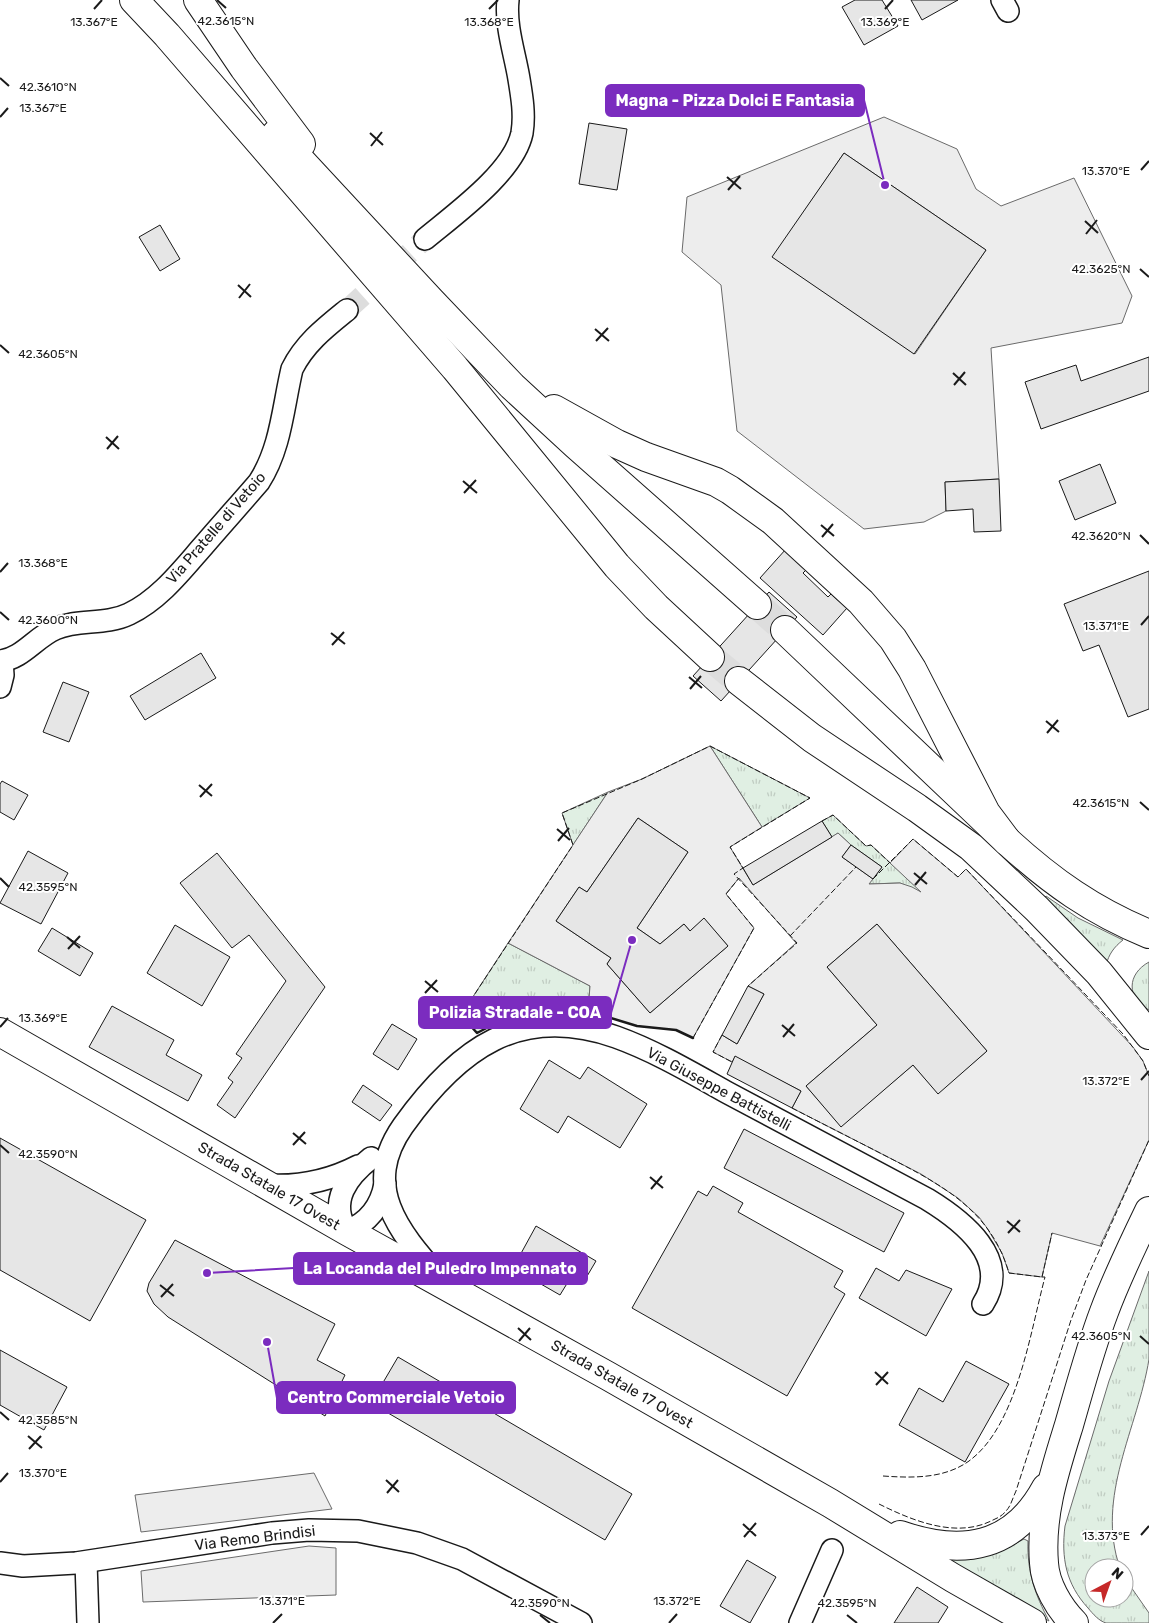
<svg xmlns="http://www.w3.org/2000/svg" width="1149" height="1623" viewBox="0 0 1149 1623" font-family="Rubik,sans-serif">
<defs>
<pattern id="grass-tufts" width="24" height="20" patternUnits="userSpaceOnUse" patternTransform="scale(1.25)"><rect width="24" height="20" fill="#e0efe3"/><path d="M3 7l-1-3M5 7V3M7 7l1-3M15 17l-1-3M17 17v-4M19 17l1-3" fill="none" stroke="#c0ccc2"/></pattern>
</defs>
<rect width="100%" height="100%" fill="#fff"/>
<g fill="url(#grass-tufts)" stroke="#6a6a6a">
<path d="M710,746L810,798L762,827Z"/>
<path d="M608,792L573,845L562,813Z"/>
<path d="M833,815L866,846L871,845L925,895L900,883L868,884L873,879L882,867L851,845L838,833L832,837L822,821Z"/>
<path d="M1046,896L1078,918L1123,940C1114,947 1109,954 1106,965L1044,898Z"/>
<path d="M508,943L590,986L588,1011C548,1007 512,1013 477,1033L461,1015Z"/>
<path d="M1149,962V1010C1126,998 1127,974 1149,962Z"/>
<path d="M1149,1271C1149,1290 1149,1309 1149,1328C1149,1338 1149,1349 1149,1359C1138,1428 1095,1497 1120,1568H1094V1598H1124V1577L1149,1613V1623C1137,1623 1118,1623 1106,1623C1099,1621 1093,1614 1088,1608C1066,1584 1061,1558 1065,1526L1109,1381Z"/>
<path d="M1024,1539L1028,1541C1027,1573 1035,1594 1049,1621L937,1558C975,1560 990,1557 1024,1539Z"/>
</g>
<g fill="#ededed" stroke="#6a6a6a" fill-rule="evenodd">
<path d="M884,117L957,149L976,189L1001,206L1074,178L1132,296L1122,323L991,348L999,479L945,482L946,511L924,522L864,529L737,431L721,285L682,252L687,197ZM844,153L986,250L915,354L773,257Z"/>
<path d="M710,746L762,827L730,847L753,885L838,833L851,845L842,857L873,879L869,884L900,883L912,887L921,892L890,863L913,839L958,877L966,869L1133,1047L1143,1061L1149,1076V1140L1100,1246L1052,1233L1042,1277L1009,1273L1002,1253L987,1228L979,1217L958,1198L921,1174L792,1108L801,1091L735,1057L732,1062L713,1052L722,1035L737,1044L764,994L748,986L796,943L739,878L726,894L754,928L693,1038L676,1030L637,1026L588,1011L590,986L508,943L608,792L642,779ZM638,818L688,852L637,928L660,944L684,924L690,931L704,919L728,946L650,1013L607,964L611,958L556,921L579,887L587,892ZM877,924L987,1051L938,1093L913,1065L841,1126L806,1086L877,1025L827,967Z"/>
<path d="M314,1473L332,1509L141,1532L135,1495Z"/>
<path d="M309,1546L336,1548V1595L143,1602L141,1571Z"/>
</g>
<g fill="#e6e6e6" stroke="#1a1a1a">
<path d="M855,0H882L898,26L864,45L842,7Z"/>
<path d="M911,0H958L922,20Z"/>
<path d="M589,123L627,129L617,190L579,184Z"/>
<path d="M844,153L986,250L914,354L772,257Z"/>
<path d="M160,225L180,259L160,271L139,237Z"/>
<path d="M1149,357V391L1041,429L1025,382L1076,365L1081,381Z"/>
<path d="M1100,464L1116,503L1075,520L1059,481Z"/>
<path d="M999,479L1001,531L974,532L973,509L946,511L945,482Z"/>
<path d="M786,549L807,569L803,573L828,597L831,594L847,608L823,635L760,578Z"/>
<path d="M1149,571V709L1128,717L1099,645L1083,651L1064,604Z"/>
<path d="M769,592L797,617L721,701L693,676Z"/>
<path d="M201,653L216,678L145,720L130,696Z"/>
<path d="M63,682L89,692L69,742L43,732Z"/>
<path d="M2,781L28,795L14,820L0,812V784Z"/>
<path d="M638,818L688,852L637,928L660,944L684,924L690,931L704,918L728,946L650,1013L607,964L611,958L556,921L579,887L587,892Z"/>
<path d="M822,821L832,837L753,885L743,868Z"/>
<path d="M851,845L882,867L873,879L842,857Z"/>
<path d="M28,851L68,873L41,924L0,903Z"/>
<path d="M217,853L325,987L235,1118L217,1105L233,1082L228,1078L242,1058L236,1054L286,981L249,935L232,948L180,883Z"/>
<path d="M877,924L987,1051L938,1094L913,1065L841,1127L806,1086L877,1025L827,967Z"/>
<path d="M175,925L230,957L202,1006L147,973Z"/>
<path d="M52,928L93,953L80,976L38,951Z"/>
<path d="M748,986L764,994L737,1044L722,1035Z"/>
<path d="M112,1006L174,1040L166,1055L202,1075L188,1101L89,1047Z"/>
<path d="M392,1024L417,1039L398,1070L373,1054Z"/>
<path d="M735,1056L801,1091L792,1108L727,1074Z"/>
<path d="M549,1060L580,1079L588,1067L647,1104L620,1148L568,1116L558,1133L520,1109Z"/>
<path d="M363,1085L392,1105L380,1121L352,1102Z"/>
<path d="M744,1129L904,1213L884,1252L724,1168Z"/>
<path d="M0,1138L146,1220L90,1321L0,1270Z"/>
<path d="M713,1186L743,1203L738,1212L843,1271L834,1287L845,1294L787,1396L632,1308L698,1191L707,1196Z"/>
<path d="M536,1226L596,1261L583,1283L571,1277L560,1295L513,1268Z"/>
<path d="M175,1240L335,1324L317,1360L345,1375L325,1416L168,1317L154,1304L147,1291L149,1283Z"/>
<path d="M876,1268L899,1281L906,1270L952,1289L926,1336L859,1298Z"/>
<path d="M0,1350L67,1387L44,1430L0,1405Z"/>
<path d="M398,1357L632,1494L605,1540L371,1403Z"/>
<path d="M966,1361L1009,1384L965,1462L899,1425L919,1388L943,1402Z"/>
<path d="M747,1560L776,1577L750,1623L720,1606Z"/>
<path d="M917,1587L948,1607L938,1623H894Z"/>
</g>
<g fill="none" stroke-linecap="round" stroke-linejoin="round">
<path stroke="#ddd" stroke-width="21" stroke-dasharray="21 11" stroke-linecap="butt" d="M347,310L425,239"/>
<g stroke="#ddd" stroke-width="28" stroke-dasharray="28 14" stroke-linecap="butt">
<path d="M757,605L785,630"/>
<path d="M710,657L739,681"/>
</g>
<g stroke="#1a1a1a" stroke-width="24">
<g id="minor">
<path d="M1002,0L1008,11"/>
<path d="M425,239C455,214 514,172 522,133C525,115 522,97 519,79C515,54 505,26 508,0"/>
<path d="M0,661C22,659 36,637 55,629C78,618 104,626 129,614C160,599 182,570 204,545C222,524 241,503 259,482C281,448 283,407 292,369C305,343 326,327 347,310"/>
<path d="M0,687L3,675L2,661"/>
<path d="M371,1158C348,1176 328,1201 347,1231C368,1223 381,1206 385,1184"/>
<path d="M267,1185C300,1187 329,1181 358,1166"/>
<path d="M439,1277C398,1231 361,1186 403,1126C458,1049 519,1003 616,1037C655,1051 692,1073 728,1093C794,1128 860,1164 927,1199C963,1221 1012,1259 983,1304"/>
<path d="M86,1562L88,1623"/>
<path d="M0,1563L23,1566L76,1563L272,1533L309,1530L358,1531L417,1543L462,1559L581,1623"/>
<path d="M800,1623L832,1550"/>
</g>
</g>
<g stroke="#1a1a1a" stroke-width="30">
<g id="primary">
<path d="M0,1032L347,1231L608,1376L830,1503L953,1578L1032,1623"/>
<path d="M900,1535C961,1556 1013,1549 1046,1488"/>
<path d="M1074,1623C1059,1608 1045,1584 1044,1563C1040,1515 1055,1470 1069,1425C1080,1387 1090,1349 1104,1312C1117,1277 1133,1244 1149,1211"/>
</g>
</g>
<g stroke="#1a1a1a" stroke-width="30">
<g id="motorway">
<path d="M134,0L167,35L455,368L617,566L656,607L710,657"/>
<path d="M198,0L244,68L301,144"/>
<path d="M276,134L431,301L512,386L576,445L757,605"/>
<path d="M554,409L617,444L646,457L716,482L730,490L773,521L861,602L893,639L912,669L986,813L1007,841"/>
<path d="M785,630L1007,841C1052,882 1093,911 1149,934"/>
<path d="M739,681L812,738L917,808L971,847L1037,909L1099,973L1149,1035"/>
</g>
</g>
<use href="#minor" stroke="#fff" stroke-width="21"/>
<use href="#primary" stroke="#fff" stroke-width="28"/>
<use href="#motorway" stroke="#fff" stroke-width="28"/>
<g stroke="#1a1a1a" stroke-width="1" stroke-dasharray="6 2.5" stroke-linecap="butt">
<path d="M822,821L833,815L866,846L871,845L890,863"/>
<path d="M873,879L913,839L958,877L966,869L1123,1034L1143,1061L1149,1076"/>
<path d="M790,936L856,867"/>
<path d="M461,1015L573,845L562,813L642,779L710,746L810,798L730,847L743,868L734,874L797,943L748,986"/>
<path d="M722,1035L713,1052L732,1062"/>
<path d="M693,1038L754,928L726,894L739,878"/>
<path d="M792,1108C821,1123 851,1138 880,1153C936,1182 990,1207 1009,1273L1042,1277L1052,1233"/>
<path d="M883,1476C912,1478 944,1479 969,1461C1017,1426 1030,1333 1045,1277H1042"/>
<path d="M879,1504C913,1521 957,1539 993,1520C998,1518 1003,1515 1006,1511C1011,1506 1013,1497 1016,1491L1071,1320L1086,1280L1149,1140"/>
</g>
<path stroke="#1a1a1a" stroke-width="2.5" d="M461,1015L477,1033L498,1022L525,1013L564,1009L588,1011L637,1026L676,1030L693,1038"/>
</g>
<path fill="none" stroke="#1a1a1a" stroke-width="2" d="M217,0L226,8M94,9L102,0M489,9L498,0M885,9L893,0M0,78L9,86M0,117L8,108M370,133L383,145M371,146L382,132M1141,170L1149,161M727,177L741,189M728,190L740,176M1085,221L1098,233M1086,234L1097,220M1140,269L1149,277M238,285L251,297M239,298L250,284M595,329L609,341M596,341L608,328M0,345L9,353M953,373L966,385M954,385L965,372M106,437L119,449M107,449L118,436M463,481L477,493M464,493L476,480M821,525L834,536M1140,535L1149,544M822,537L833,524M0,572L8,563M0,612L9,620M1141,625L1149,616M331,633L345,644M332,645L344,632M689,677L702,688M690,689L701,676M1046,721L1059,732M1047,733L1058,720M199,785L212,796M200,797L212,784M1140,802L1149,810M557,829L570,840M558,841L569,828M914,873L927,884M0,878L9,887M915,885L926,872M67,937L80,948M68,949L80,936M425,981L438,992M425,993L437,980M782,1025L795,1036M0,1027L8,1018M783,1037L794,1024M1141,1080L1149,1071M293,1133L306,1144M0,1145L9,1153M293,1145L305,1132M650,1177L663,1188M651,1189L662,1176M1007,1221L1020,1232M1008,1233L1020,1220M160,1285L174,1296M161,1297L173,1284M518,1328L531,1340M1140,1336L1149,1344M519,1341L530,1328M875,1372L888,1384M876,1385L888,1372M0,1412L9,1420M28,1436L42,1448M29,1449L41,1436M386,1480L399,1492M0,1482L8,1473M387,1493L398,1480M743,1524L756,1536M1141,1535L1149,1526M744,1537L756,1523M540,1615L550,1623M847,1615L857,1623M273,1623L282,1614M669,1623L677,1614"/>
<g text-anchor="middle" stroke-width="4" stroke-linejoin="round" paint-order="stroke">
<g font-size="15" fill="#1a1a1a" stroke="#fff">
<text transform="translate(216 528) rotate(-49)" y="5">Via Pratelle di Vetoio</text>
<text transform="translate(719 1089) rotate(28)" y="5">Via Giuseppe Battistelli</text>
<text transform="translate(269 1186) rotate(30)" y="5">Strada Statale 17 Ovest</text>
<text transform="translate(622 1384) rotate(30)" y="5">Strada Statale 17 Ovest</text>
<text transform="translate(255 1538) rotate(-7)" y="5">Via Remo Brindisi</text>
</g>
</g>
<g font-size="12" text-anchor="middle" fill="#1a1a1a" stroke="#fff" stroke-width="4" stroke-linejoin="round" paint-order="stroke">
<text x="226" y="25">42.3615°N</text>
<text x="94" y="26">13.367°E</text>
<text x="489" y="26">13.368°E</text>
<text x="885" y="26">13.369°E</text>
<text x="48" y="91">42.3610°N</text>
<text x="43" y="112">13.367°E</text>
<text x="1106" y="175">13.370°E</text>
<text x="1101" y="273">42.3625°N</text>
<text x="48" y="358">42.3605°N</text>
<text x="1101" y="540">42.3620°N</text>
<text x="43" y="567">13.368°E</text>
<text x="48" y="624">42.3600°N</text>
<text x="1106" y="630">13.371°E</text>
<text x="1101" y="807">42.3615°N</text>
<text x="48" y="891">42.3595°N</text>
<text x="43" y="1022">13.369°E</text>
<text x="1106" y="1085">13.372°E</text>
<text x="48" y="1158">42.3590°N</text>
<text x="1101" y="1340">42.3605°N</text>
<text x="48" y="1424">42.3585°N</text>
<text x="43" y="1477">13.370°E</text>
<text x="1106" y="1540">13.373°E</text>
<text x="282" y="1605">13.371°E</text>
<text x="677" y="1605">13.372°E</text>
<text x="540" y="1607">42.3590°N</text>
<text x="847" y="1607">42.3595°N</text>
</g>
<path fill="none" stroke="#7b2cbf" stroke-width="2" d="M885 185L864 100M632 940L611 1013M207 1273L294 1268M267 1342L277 1398"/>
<g fill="#7b2cbf" stroke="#fff" stroke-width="2">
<circle cx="885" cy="185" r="5"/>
<circle cx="632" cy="940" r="5"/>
<circle cx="207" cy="1273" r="5"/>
<circle cx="267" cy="1342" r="5"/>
</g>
<g fill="#7b2cbf" stroke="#7b2cbf" stroke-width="2">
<rect x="606" y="85" width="258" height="31" rx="5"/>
<rect x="419" y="997" width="192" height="31" rx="5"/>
<rect x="294" y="1253" width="293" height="31" rx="5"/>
<rect x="277" y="1382" width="238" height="31" rx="5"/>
</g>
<g font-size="16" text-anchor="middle" font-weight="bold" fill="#fff">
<text x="735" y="106">Magna - Pizza Dolci E Fantasia</text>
<text x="515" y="1018">Polizia Stradale - COA</text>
<text x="440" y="1274">La Locanda del Puledro Impennato</text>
<text x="396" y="1403">Centro Commerciale Vetoio</text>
</g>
<g transform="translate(1109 1583) rotate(41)"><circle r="24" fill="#ffffff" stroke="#a3a3a3"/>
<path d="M0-4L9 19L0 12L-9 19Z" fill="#c62828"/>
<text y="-8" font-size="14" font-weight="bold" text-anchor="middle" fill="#1a1a1a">N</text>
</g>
</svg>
